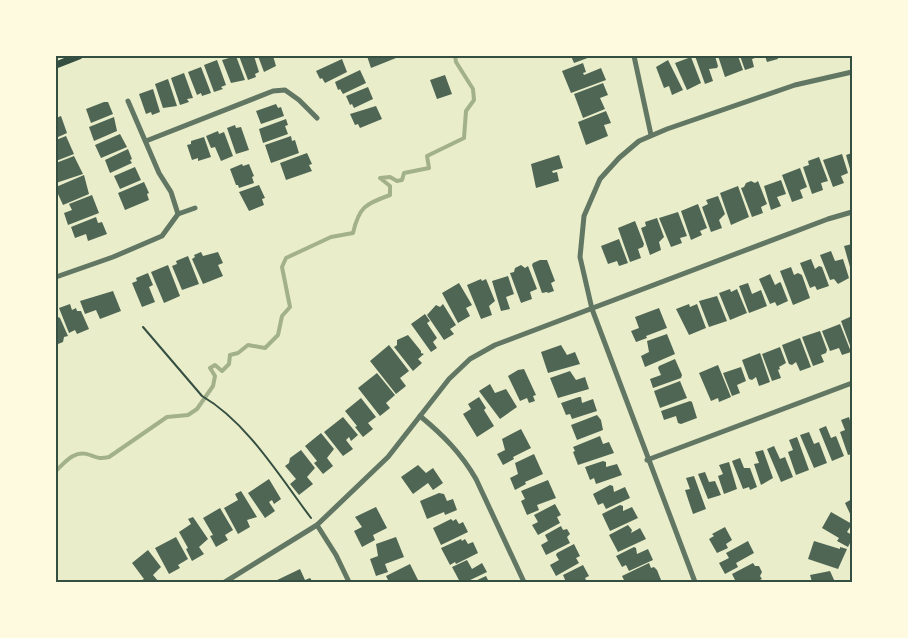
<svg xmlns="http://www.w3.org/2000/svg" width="908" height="638" viewBox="0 0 908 638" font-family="Jost,sans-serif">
<rect width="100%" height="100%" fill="#e9edc9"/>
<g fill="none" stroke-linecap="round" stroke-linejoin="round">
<path stroke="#a3b18a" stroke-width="4" d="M56,471C65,462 75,449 90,455C98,458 100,459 109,457L167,417L188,415L197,409L213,386L215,376L210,368L215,365L222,371L229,364L230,355L238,353L248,345L265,348L278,335L282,316L290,307L282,267L286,258L331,237L353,233C359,207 365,204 390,195V186L380,178L390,177L397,181L402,180L404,173L429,168L427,156L464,138L466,111L474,100L473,89L456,62L455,56"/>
</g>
<g fill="#4f6655">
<path d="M236,56L245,80L231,83L222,60Z"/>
<path d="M239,56H254L259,72L255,74L256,77L248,80Z"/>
<path d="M258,56H273L276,66L264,72Z"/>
<path d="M367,56H401L371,68Z"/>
<path d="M571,56H593L574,63Z"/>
<path d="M695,56H715L718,66L717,68L709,69L713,81L705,84Z"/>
<path d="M718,56H738L743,70L725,77Z"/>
<path d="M740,56H761L752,59L754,67L745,70Z"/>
<path d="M765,56H777L778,59L767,62Z"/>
<path d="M691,57L701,83L687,90L675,63Z"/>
<path d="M342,59L347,72L325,83L322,78L320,79L316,71Z"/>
<path d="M217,60L226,85L221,87L223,89L214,92L204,65Z"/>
<path d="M668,60L683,90L672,95L669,86L664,88L656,67Z"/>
<path d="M583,63L586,72L583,73L584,75L601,68L606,80L571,93L562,71Z"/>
<path d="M201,67L211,93L202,96L201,93L197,95L188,72Z"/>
<path d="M360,70L366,83L343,94L340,89L338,90L335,82Z"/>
<path d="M184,73L193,98L187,99L189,102L180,105L171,78Z"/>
<path d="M445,75L452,94L437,99L430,80Z"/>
<path d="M168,79L177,106L163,108L155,84Z"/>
<path d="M603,83L608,95L600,98L605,109L583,118L574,94Z"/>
<path d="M368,87L373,99L354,108L352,104L350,105L346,96Z"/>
<path d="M153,89L160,112L152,115L151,112L146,114L139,94Z"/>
<path d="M104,102H108L113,114L91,123L86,109Z"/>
<path d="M276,104L278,108L281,107L284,116L261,124L256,111Z"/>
<path d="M376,106L382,119L360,128L358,124L355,125L350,114Z"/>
<path d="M606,111L611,123L604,125L608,136L586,145L578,122Z"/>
<path d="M61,116L67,133L56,138V118Z"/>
<path d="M114,117L117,131L94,141L89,127Z"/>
<path d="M286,119L288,125L285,126L288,134L263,143L259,129Z"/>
<path d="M235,125L236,128L241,127L249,150L236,154L227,128Z"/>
<path d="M218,131L219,134L224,132L233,156L221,161L215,147L211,148L206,136Z"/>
<path d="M120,134L127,147L101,158L95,145Z"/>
<path d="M66,136L74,154L56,161V140Z"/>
<path d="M291,136L292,141L295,140L299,153L271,163L265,145Z"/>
<path d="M204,137L211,157L198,161V158L192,160L187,145L191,144V141Z"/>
<path d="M128,149L132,159L130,160L132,163L110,173L105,160Z"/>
<path d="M307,153L312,164L309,165L312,171L286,180L280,163Z"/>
<path d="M852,153V176L846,155Z"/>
<path d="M842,154L848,173L841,176L844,183L833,187L823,160Z"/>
<path d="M559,155L563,168L552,171L553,173L557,172L559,181L536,188L531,164Z"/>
<path d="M74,156L83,174L56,183V163Z"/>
<path d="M819,157L828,181L821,183L823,190L812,194L803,167L809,165L808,161Z"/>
<path d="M242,164L243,166L249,164L254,176L252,177L254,183L239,188L238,185H236L230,169Z"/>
<path d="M135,167L141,180L120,189L114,176Z"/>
<path d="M800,168L807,187L800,190L803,198L792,202L782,175Z"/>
<path d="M84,175L89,194L63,205L58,194L56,195V187Z"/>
<path d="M781,180L786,194L777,197L781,206L771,210L764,186Z"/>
<path d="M751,181L755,183L758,181L767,204L761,207L763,213L752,217L741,188L744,187L746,183Z"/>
<path d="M144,182L149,193L147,194L149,200L125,210L118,193Z"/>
<path d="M259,185L265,198L262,199L264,205L249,211L239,192Z"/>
<path d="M738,186L749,217L731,225L720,193Z"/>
<path d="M92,195L99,213L68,225L64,213L72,210L69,204Z"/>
<path d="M718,196L725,214L719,220L722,228L711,232L702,207L708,204L706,200Z"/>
<path d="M698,204L707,228L700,231L702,235L691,240L681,211Z"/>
<path d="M678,212L687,236L680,238L682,243L671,247L659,218Z"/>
<path d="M96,217L98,223L102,222L107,234L88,241L86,234L75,238L71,227Z"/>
<path d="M657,218L664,237L659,242L661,250L650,255L641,228L646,226L645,222Z"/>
<path d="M635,221L644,244L643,247L638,249L641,258L630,262L618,228Z"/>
<path d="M619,239L628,263L619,266L617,261L608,264L601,246Z"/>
<path d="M852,244V274L844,246Z"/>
<path d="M831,251L835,261L843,259L849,278L838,284L834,279L830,280L820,255Z"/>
<path d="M201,252L203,256L218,252L223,263L218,265L223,276L203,284L192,259L195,257L194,255Z"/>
<path d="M188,256L199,284L182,290L172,266L177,264L176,261Z"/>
<path d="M811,259L815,269L819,266L822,267L829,286L817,290L815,286L810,288L800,263Z"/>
<path d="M540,260H547L555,281L551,283L554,291L548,293L547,292L542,293L532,265L533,263Z"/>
<path d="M168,265L180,296L164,303L151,272Z"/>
<path d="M521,265L525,268L528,266L537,289L530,292L532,299L521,303L510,273L514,272L515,268Z"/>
<path d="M791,267L794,275L798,273L802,275L810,298L793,305L780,271Z"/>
<path d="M148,273L153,285L149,287L155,302L142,307L132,283L137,281L136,278Z"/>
<path d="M770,274L775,285L780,282L781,283L788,301L777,306L775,302L770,304L759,279Z"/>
<path d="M508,276L514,294L506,297L510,309L501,311L492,281Z"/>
<path d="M481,279L482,281L486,279L495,301L489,306L492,315L481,319L467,285Z"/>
<path d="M459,283L472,305L466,308L470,316L458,323L442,293Z"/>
<path d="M748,283L752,294L761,290L767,306L749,313L739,286Z"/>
<path d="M730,289L731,292L737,289L747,313L730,320L719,293Z"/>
<path d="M113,291L121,311L100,319L96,310L85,314L80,301Z"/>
<path d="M717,296L727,321L709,327L699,301Z"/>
<path d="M70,304L72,310L76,308L77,311H81L89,329L77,334L75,330L69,333L59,308Z"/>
<path d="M443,304L456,325L450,329L454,334L444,340L427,315L436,305L440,307Z"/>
<path d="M689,304L690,307L697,304L706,328L689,335L676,309Z"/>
<path d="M659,308L667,328L646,336L647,338L636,342L631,331L639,328L635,317Z"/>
<path d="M425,314L430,321L427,323L437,338L433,342L437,348L431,352L411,324Z"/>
<path d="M852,316V351L841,321Z"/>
<path d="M58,317L60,318L68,336L64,337L63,342L58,344L56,342V318Z"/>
<path d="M840,324L851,352L842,355L839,348L830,351L822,331Z"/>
<path d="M820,331L827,350L826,353L821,355L824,362L813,366L802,337Z"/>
<path d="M667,334L675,354L645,367L641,356L649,352L647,341Z"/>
<path d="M408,335L421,351V353L424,354L418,359L422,363L413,371L394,347L397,345V340Z"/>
<path d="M800,338L811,367L800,371L796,362L792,365L789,364L782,345Z"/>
<path d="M389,345L409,371L400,378L406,386L396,394L370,361Z"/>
<path d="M561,345L567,355L575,352L580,364L548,373L541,352Z"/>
<path d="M780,347L786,363L779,367L780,369L778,370L781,378L772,381L762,354Z"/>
<path d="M760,353L770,382L759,386L756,377L752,380L749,379L742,360Z"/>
<path d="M675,359L682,375L681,378L653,388L650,379L661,375L658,368L659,366Z"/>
<path d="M718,365L731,397L719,402L718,398L711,401L699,373Z"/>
<path d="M741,367L746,381L737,385L740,393L732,396L723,373Z"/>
<path d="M524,369L536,395L533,396L535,401L529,403L527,398L520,401L508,376L518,370Z"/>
<path d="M570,371L576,380L585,377L589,389L558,398L550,378Z"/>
<path d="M377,373L395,395L386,403L390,408L380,416L358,388Z"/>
<path d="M680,381L687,398L660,408L654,391Z"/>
<path d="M490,384L495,393L506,389L517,407L500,419L479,391Z"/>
<path d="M479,397L486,408L484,410L494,426L477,437L463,414L471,409L468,404Z"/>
<path d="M579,397H581L582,403L593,399L597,411L572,419L570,414L566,415L561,403Z"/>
<path d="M361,398L376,417L368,423L373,429L363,437L355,427L357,426L345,411Z"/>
<path d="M690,401L692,402L697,418L681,424L678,423L676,416L664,420L661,411Z"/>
<path d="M597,415L601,420L603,430L577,440L571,425Z"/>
<path d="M343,417L358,435L351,441L349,437L346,440L353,449L343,456L324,432Z"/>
<path d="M849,417L852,428V454L848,455L840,432L845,430L841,420Z"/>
<path d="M826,426L831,438L836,436L844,456L832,461L819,429Z"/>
<path d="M521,429L531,448L513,457L514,459L503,465L497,454L505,450L502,439Z"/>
<path d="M809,432L814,444L819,442L827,463L814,468L800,435Z"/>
<path d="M321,433L334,449L327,458L333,466L323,474L314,463L317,461L305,446Z"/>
<path d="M600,436L603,444L609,442L614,453L578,465L573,452L575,451L573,447Z"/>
<path d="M797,437L809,470L796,475L788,452L793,450L789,440Z"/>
<path d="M774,446L780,459L785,457L793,477L781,482L767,449Z"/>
<path d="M301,450L315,468L307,477L313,484L299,495L290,484L296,479L285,466L289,463L290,458Z"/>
<path d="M763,450L773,478L761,485L754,464L759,463L755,452Z"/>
<path d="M534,454L543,474L525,482L526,484L515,490L510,478L518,474L515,463Z"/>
<path d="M740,458L744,468H750L757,487L750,490L749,487L743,489L732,461Z"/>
<path d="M603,461L606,462V467L617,464L622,475L596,484L594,478L590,480L585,467Z"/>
<path d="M729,462L737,489L724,494L718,476L723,474L719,465Z"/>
<path d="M418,465L426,473L433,468L443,483L433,490L428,483L413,494L401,477Z"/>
<path d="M705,472L709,482L715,481L721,495L708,499L698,474Z"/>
<path d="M694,476L706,509L693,514L685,490L690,489L686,478Z"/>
<path d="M269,479L281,499L274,504L272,500L269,502L275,511L265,518L248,493Z"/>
<path d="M548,480L556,498L537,505L539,510L527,515L521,501L525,499L521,491Z"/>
<path d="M610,485L613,486L614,492L625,487L630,498L606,509L603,503L598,505L593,494Z"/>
<path d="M241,491L257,517L247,520L250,527L238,534L224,508L238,500L235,494Z"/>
<path d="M439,493L444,494L447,501L453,499L457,510L445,515L444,512L427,519L420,501Z"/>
<path d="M852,499V518L845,503Z"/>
<path d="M555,504L561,515L557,517L560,523L538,535L532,525L538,522L534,515Z"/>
<path d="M620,505L623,506V511L632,507L638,518L610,531L602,514Z"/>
<path d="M376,507L387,528L373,535L375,540L362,547L354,531L362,527L355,517Z"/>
<path d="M220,508L233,530L225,535L228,540L216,547L210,536L213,535L203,518Z"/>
<path d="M831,512L852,524L847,532L852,535V539L848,547L837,541L839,538L822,528Z"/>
<path d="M193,517L208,539L199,547L204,554L192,561L186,549L188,548L179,532L191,524L188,519Z"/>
<path d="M451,519L453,521L456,519L459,524L463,522L468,532L441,545L433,528Z"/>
<path d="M628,525L632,530L631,533L640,528L646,539L618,552L609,535Z"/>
<path d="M561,526L563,530L567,529L570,534L567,537L570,543L546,555L541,545L548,541L545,535Z"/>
<path d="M725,527L732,540L726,544L728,548L717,553L709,539L714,536L712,534Z"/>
<path d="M176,537L188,559L178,565L180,568L169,574L155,548Z"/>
<path d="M396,537L404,557L385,564L388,572L376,576L370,559L378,556L376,544Z"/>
<path d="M461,539L462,541L465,539L468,544L473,542L478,553L456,564L455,562L450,565L441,548Z"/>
<path d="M748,541L754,553L736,563L738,567L725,574L719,563L729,558L726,553Z"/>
<path d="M814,541L840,549V547L847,549L838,569L808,559Z"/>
<path d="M574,544L580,556L576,558L579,563L556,576L550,565L559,560L556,555L557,553Z"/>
<path d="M634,547L636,548L637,554L648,549L653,560L629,571L626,565L622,567L616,556Z"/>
<path d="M148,550L161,567L153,575L159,582H142L140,581L144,579L132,563Z"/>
<path d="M467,560L472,569L482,563L487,572L466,582H460L452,567Z"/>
<path d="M649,563L651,568L654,567L657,570L661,580L656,582H625L622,576Z"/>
<path d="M753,563L755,566H759L762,572L760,576L762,579L755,582H731L735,580L732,574Z"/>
<path d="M410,564L419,582H389L386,576Z"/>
<path d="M583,565L589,576L585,578L587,582H566L563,575Z"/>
<path d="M300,569L305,580L310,578L313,582H273Z"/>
<path d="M830,571L835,582H812L810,575Z"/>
<path d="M486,576L489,582H473Z"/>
</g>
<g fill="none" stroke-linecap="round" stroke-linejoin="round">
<path stroke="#344e41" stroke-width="2" d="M143,327L202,396C247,422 280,477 311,518"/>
<g stroke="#617663" stroke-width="5">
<path d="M634,56L651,135"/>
<path d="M128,101L159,173L171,192L178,214"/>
<path d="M146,141L273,91L285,90L299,100L317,118"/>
<path d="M56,277L113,257L162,236L178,214L195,208"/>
<path d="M420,416C443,435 461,453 476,479L524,582"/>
<path d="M647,460L852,383"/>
<path d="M317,525L336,555L349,582"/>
<path d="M225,582L317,525L388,457L449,379L470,359L495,345L828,219L852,212"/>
<path d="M695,582L592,309L580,257L584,216L600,179L619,158L639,141L667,129L795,85L852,72"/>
</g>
<path stroke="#344e41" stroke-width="7" d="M56,65L79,56"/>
</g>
<rect width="908" height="638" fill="none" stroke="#fefae0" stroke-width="114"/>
<rect x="57" y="57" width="794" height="524" fill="none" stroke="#344e41" stroke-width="2"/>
</svg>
